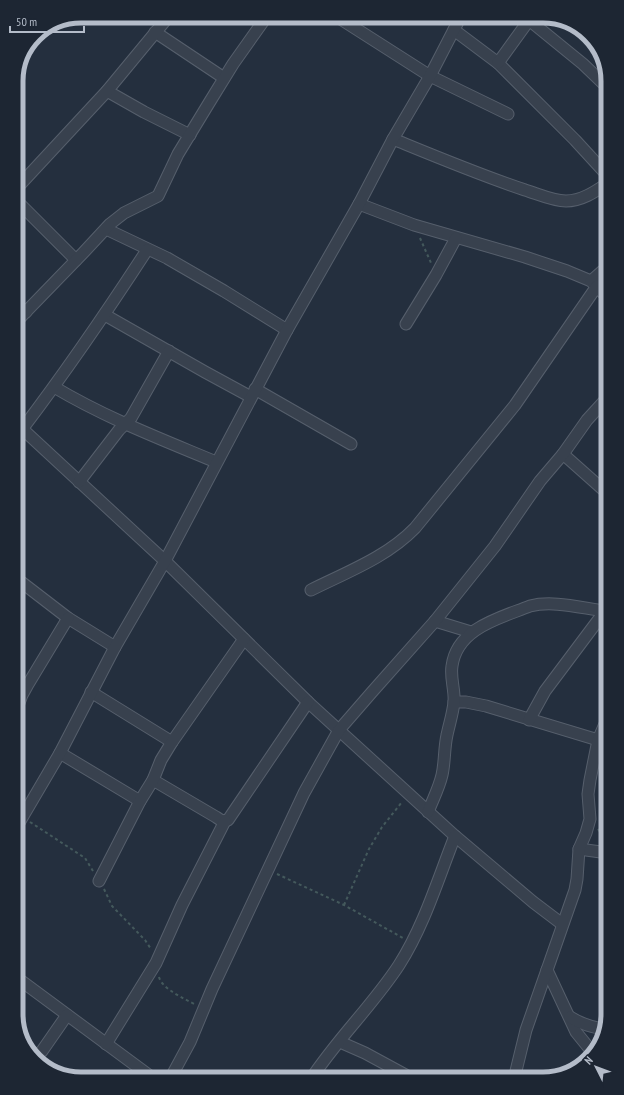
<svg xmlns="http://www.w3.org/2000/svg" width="624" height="1095" viewBox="0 0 624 1095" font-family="'PT Sans Narrow',sans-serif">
<rect width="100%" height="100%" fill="#242f3e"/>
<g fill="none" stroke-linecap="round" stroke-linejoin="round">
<g stroke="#565f6c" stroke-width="13">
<g id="minor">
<path d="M336,16L430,76L508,114"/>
<path d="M529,20L583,64L608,88"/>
<path d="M454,30L498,63L575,140L608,176"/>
<path d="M155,32L224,78"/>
<path d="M498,63L532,16"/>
<path d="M107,91L144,112L190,135"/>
<path d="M393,139C437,157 480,175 525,190C538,194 553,201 566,201C582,201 596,191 608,183"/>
<path d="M16,189L107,91L169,16"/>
<path d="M16,200L76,260"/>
<path d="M359,204L414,225L525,257L567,271L591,281L608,298"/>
<path d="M106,229L167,258L224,291L287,330"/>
<path d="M591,281L608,266"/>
<path d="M16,304L26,312"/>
<path d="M105,315L205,372L251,397"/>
<path d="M16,322L83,253L110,224L124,213L158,196L178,154L209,103L233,64L267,16"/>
<path d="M406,324L436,275L456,238"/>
<path d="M54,387C106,418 161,439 216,462"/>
<path d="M255,389L351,444"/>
<path d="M16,423L165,561L308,702L455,836L533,902L562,924"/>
<path d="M23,428C67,370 108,310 147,250"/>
<path d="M563,454L608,494"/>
<path d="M79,482L119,430L131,418L169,351"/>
<path d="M16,578L68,618L115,647"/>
<path d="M311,590C347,572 387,557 415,528L515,405L597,286"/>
<path d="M435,621L471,632"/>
<path d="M91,692L172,742"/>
<path d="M454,702H466L486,706L608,743"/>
<path d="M16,711L22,695L27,686L68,618"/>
<path d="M529,720L545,691L608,607"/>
<path d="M60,753L140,801"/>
<path d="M153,780L216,817L222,821L228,820L308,702"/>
<path d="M428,812C433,799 439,788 442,775C445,762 444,748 447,735C449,725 453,713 454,702C455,690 450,678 452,666C457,628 500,618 530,606C553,600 581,608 605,611"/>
<path d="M16,828L60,753L115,647L165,561L287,330L359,204L393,139L430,76L461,16"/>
<path d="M579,849L608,853"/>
<path d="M99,881L140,801L153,780L161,760L172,742L244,639"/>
<path d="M547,970L576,1032L593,1053"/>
<path d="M16,977L154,1079"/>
<path d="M570,1017C581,1024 591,1027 604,1029"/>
<path d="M340,1042L365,1053L413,1079"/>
<path d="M106,1044L156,963L182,905L225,821"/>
<path d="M35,1057L42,1051L67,1015"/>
<path d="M170,1079L190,1042L212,989L304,793L339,730L372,692L435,621L495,546L540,481L563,454L587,420L608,397"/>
<path d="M311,1079C337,1039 373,1005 399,965C424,926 438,879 455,836"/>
<path d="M514,1079L526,1030L575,890L577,879L579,849L586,833L590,819L588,794L590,780L598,740L608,717"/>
</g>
</g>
<g stroke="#44595c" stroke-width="2" stroke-dasharray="3 3" stroke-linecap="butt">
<path d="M420,238L431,263"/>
<path d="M30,822L85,858L93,871"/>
<path d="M598,829L600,832L608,836"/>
<path d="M277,874L344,905L403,938"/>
<path d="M104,889L112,906L145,940L151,949"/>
<path d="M344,905L369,849L382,827L402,802"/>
<path d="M159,977C162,989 185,999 196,1005"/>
</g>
<use href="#minor" stroke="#38414e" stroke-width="11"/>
</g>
<path d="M0 0H624V1095H0ZM81 23H543A58 58 0 0 1 601 81V1014A58 58 0 0 1 543 1072H81A58 58 0 0 1 23 1014V81A58 58 0 0 1 81 23Z" fill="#1d2633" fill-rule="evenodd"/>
<path fill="none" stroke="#b4bcc9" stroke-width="5" d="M81 23H543A58 58 0 0 1 601 81V1014A58 58 0 0 1 543 1072H81A58 58 0 0 1 23 1014V81A58 58 0 0 1 81 23Z"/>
<g transform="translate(596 1067) rotate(312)" stroke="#1d2633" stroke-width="3" paint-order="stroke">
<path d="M0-3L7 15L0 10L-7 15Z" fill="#b4bcc9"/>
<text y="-6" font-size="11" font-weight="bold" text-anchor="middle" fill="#b4bcc9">N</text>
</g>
<path d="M10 26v6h74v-6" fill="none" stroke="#b4bcc9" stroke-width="2"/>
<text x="16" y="26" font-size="12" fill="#b4bcc9" stroke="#1d2633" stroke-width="3" paint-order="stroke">50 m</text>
</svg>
